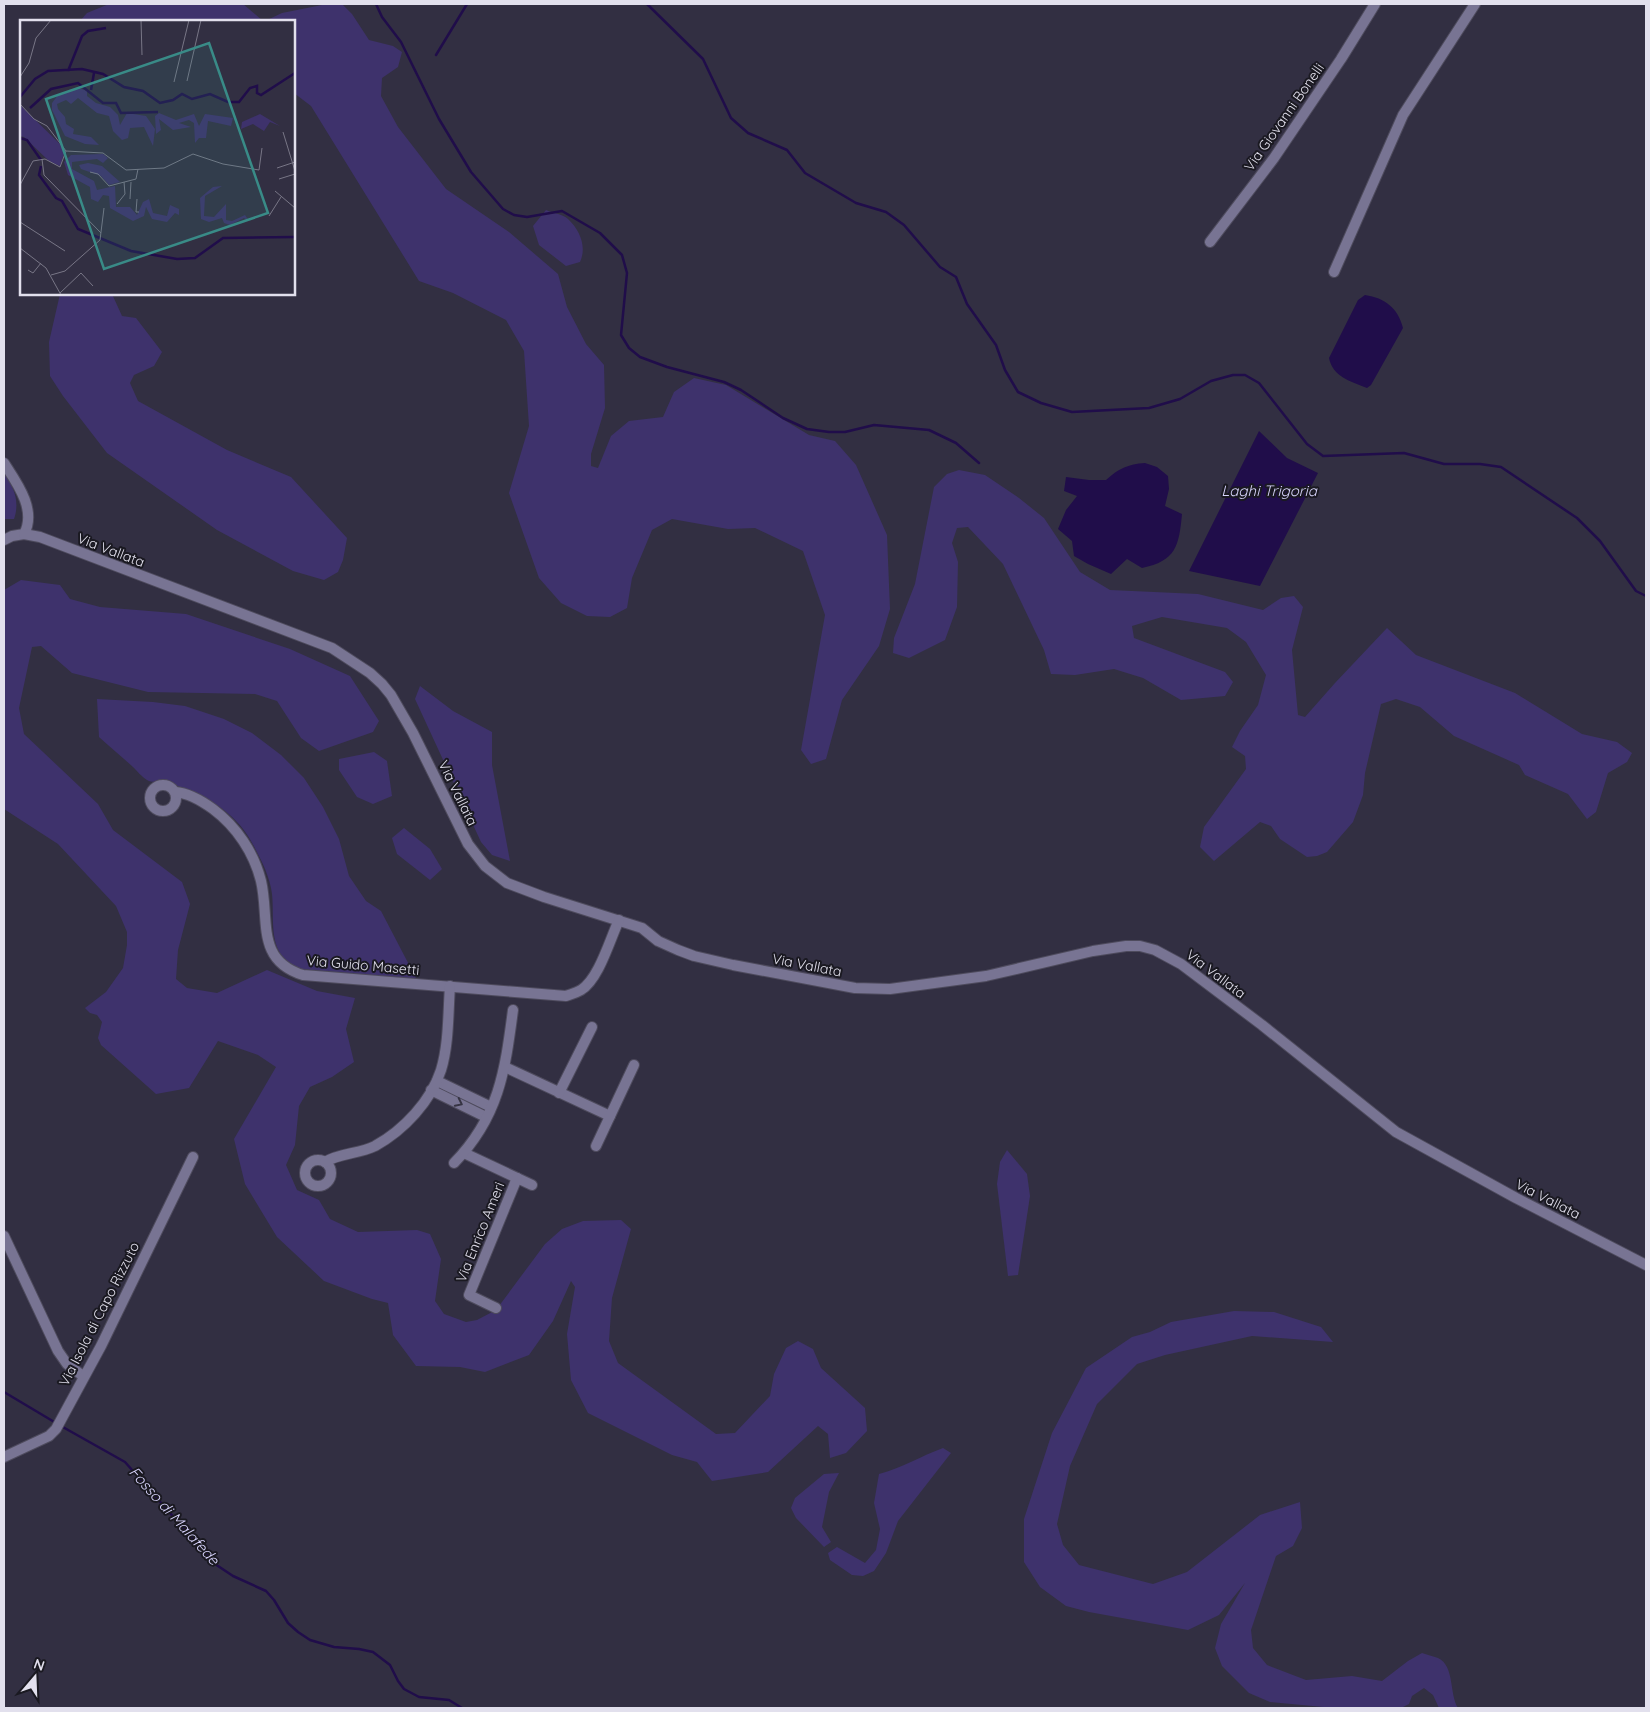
<svg xmlns="http://www.w3.org/2000/svg" width="1650" height="1712" viewBox="0 0 1650 1712" font-family="Quicksand,sans-serif">
<rect width="100%" height="100%" fill="#322f42"/>
<g fill="#3e326c">
<path d="M109,4H243L263,21H80L87,13Z"/>
<path d="M327,4H342L352,14L369,40L393,46L402,52L398,67L382,78L381,96L398,127L446,189L509,232L558,274L567,307L586,344L604,365L605,408L591,454V466L598,468L611,436L629,421L663,417L674,392L694,378L726,385L809,435L835,441L856,465L887,535L890,609L879,646L842,700L826,759L811,764L801,750L825,615L803,551L755,528L728,529L672,519L652,530L632,578L627,608L610,617L587,616L561,603L539,578L509,493L529,426L524,351L506,320L453,293L419,281L311,106L294,93V21H265L282,13Z"/>
<path d="M546,210C552,213 563,214 568,219C580,230 587,247 580,262L566,266L539,245L533,226Z"/>
<path d="M60,294H112L122,316L136,318L162,352L154,366L134,375L130,383L138,401L227,450L291,477L347,538L343,560L338,572L324,580L293,571L217,530L107,453L63,396L50,376L49,342Z"/>
<path d="M959,470L985,475L1019,498L1044,518L1080,572L1110,590L1198,594L1263,610L1281,598L1294,596L1303,607L1292,650L1298,715L1305,717L1335,683L1387,628L1416,655L1515,693L1582,734L1617,742L1632,753L1627,762L1608,773L1596,812L1587,819L1568,794L1525,775L1519,765L1454,736L1420,707L1396,699L1381,704L1365,773L1363,795L1353,822L1327,852L1317,856L1307,857L1280,839L1271,826L1260,822L1214,861L1200,847L1204,827L1246,769L1245,756L1232,747L1240,731L1258,705L1266,675L1246,642L1227,628L1162,617L1132,626L1134,638L1225,672L1233,682L1225,696L1181,700L1143,678L1114,669L1075,675L1051,674L1044,650L1003,564L968,527L957,528L952,543L958,562L957,607L945,640L909,658L893,653L894,638L915,584L934,487L947,474Z"/>
<path d="M4,473C14,487 20,502 14,519H4Z"/>
<path d="M21,580L60,585L70,599L100,607L186,614L290,649L350,676L379,721L373,732L319,751L301,738L277,701L255,694L148,692L72,673L41,646L32,647L19,708L24,734L98,804L113,830L182,882L190,904L178,950L176,979L187,988L217,993L267,970L317,991L355,998L346,1029L354,1062L332,1077L310,1087L299,1106L295,1145L286,1165L297,1190L319,1200L330,1219L358,1232L417,1230L430,1234L441,1259L435,1301L444,1314L466,1322L477,1320L496,1310L545,1244L562,1229L583,1221L621,1220L631,1229L612,1298L609,1341L618,1363L716,1434L735,1433L770,1396L774,1374L786,1348L798,1341L813,1349L821,1368L865,1408L867,1431L846,1453L830,1458L828,1434L818,1426L768,1472L712,1481L697,1462L672,1455L588,1413L571,1380L567,1334L575,1287L571,1281L553,1321L529,1355L485,1372L460,1367L416,1366L393,1335L388,1303L372,1299L324,1281L277,1237L245,1184L234,1139L276,1067L258,1055L218,1041L189,1088L156,1094L101,1045L98,1038L102,1022L97,1015L90,1013L85,1008L106,992L123,968L127,945V932L116,906L58,844L4,809V590Z"/>
<path d="M420,686L453,711L492,732V765L510,861L492,855L481,842L415,699Z"/>
<path d="M97,699L153,702L185,706L224,719L252,733L281,755L304,778L323,807L339,839L349,876L366,901L381,911L417,980L302,969C266,957 275,923 272,894C270,876 260,857 251,841C234,810 202,794 169,783C163,780 153,784 147,780C142,777 137,771 133,767C122,757 110,747 99,737Z"/>
<path d="M374,752L387,761L392,796L373,804L357,797L339,770V759Z"/>
<path d="M404,828L430,849L442,869L430,880L397,854L392,838Z"/>
<path d="M1007,1150L1027,1174L1030,1196L1018,1275L1008,1276L997,1184L1000,1162Z"/>
<path d="M1234,1311L1274,1312L1321,1327L1333,1342L1252,1336L1165,1355L1137,1364L1097,1404L1070,1466L1057,1524L1063,1545L1079,1565L1153,1584L1187,1572L1260,1515L1300,1502L1302,1528L1293,1546L1276,1556L1251,1630L1253,1648L1267,1665L1306,1680L1352,1676L1382,1681L1408,1661L1422,1653C1427,1655 1433,1656 1438,1658C1455,1666 1449,1694 1458,1708H1439L1433,1695L1424,1688L1412,1696L1409,1704L1401,1708H1334L1270,1702L1249,1693L1222,1666L1215,1648L1221,1624L1245,1583L1219,1615L1188,1630L1089,1612L1066,1606L1040,1587L1024,1562V1519L1052,1433L1086,1368L1132,1337L1150,1332L1171,1322Z"/>
<path d="M943,1448L951,1453L898,1521L886,1553L874,1571L863,1576L852,1575L830,1560L828,1553L837,1547L865,1563L876,1550L880,1529L874,1503L879,1474C902,1468 921,1456 943,1448Z"/>
<path d="M839,1473L829,1492L822,1527L831,1542L824,1547L796,1518L791,1508L795,1498L824,1474Z"/>
</g>
<g fill="#200d4a">
<path d="M1365,295C1385,298 1398,308 1403,328L1371,385L1367,388C1350,381 1333,377 1329,358L1358,300Z"/>
<path d="M1259,431L1287,458L1318,473L1260,586L1189,571Z"/>
<path d="M1145,463L1157,467L1168,476L1169,489L1165,506L1182,514C1179,546 1176,561 1142,568L1127,559L1111,574L1088,564L1074,556L1072,541L1058,529L1066,510L1077,496L1064,491L1066,477L1089,480H1106C1118,469 1128,464 1145,463Z"/>
</g>
<g fill="none" stroke-linecap="round" stroke-linejoin="round">
<g stroke="#200d4a" stroke-width="2.5">
<path d="M376,4L382,17L401,42L439,119L471,172L503,209L514,215L527,217L562,211L600,233L622,255L627,273L621,335L629,348L640,357L667,367L724,382L741,390L783,418L807,429L829,432H845L874,425L929,430L956,443L979,463"/>
<path d="M647,4L703,59L731,118L748,133L787,150L805,173L856,203L886,212L904,225L940,267L956,277L967,304L996,345L1005,370L1018,392L1041,403L1072,412L1149,408L1180,399L1211,381L1233,375H1245L1259,383L1307,444L1323,456L1404,453L1444,464H1480L1501,467L1577,518L1600,541L1636,591L1646,596"/>
<path d="M436,55L467,4"/>
<path d="M4,1392L56,1423"/>
<path d="M61,1426L125,1462L215,1564L233,1576L266,1591L274,1600L288,1623L298,1632L310,1640L334,1647L359,1649L373,1652L390,1665L398,1681L404,1689L419,1697L449,1700L462,1708"/>
</g>
<g stroke="#4e4b5d" stroke-width="12">
<g id="minor">
<path d="M1210,242L1274,158L1341,59L1375,4"/>
<path d="M1334,272L1403,115L1475,4"/>
<path d="M4,463C17,483 37,510 24,534L12,536L4,540"/>
<path d="M24,534L40,537L332,648L370,673L382,684L391,695L413,733L468,844L485,866L507,883L544,897L642,928L658,941L678,950L694,956L733,965L855,988L890,989L986,976L1093,951L1126,946H1140L1155,950L1181,964L1262,1025L1396,1132L1516,1198L1646,1265"/>
<circle cx="163" cy="798" r="13"/>
<path d="M175,792C189,793 202,801 213,809C237,827 254,853 261,881C270,919 255,960 303,975L566,996C571,994 576,993 581,990C599,979 610,939 619,920"/>
<path d="M505,1067L610,1116"/>
<path d="M437,1081L491,1107"/>
<path d="M431,1090L486,1117"/>
<path d="M559,1093L592,1027"/>
<path d="M596,1146L634,1065"/>
<path d="M464,1153L532,1185"/>
<circle cx="318" cy="1173" r="13"/>
<path d="M325,1162C339,1153 359,1154 375,1146C404,1130 431,1101 441,1070C449,1044 448,1013 450,986"/>
<path d="M454,1163C499,1117 505,1071 513,1010"/>
<path d="M4,1236L58,1351L67,1364L83,1376"/>
<path d="M496,1308L469,1295L517,1178"/>
<path d="M4,1457L49,1436L56,1429L101,1346L193,1157"/>
</g>
</g>
<use href="#minor" stroke="#787493" stroke-width="10"/>
</g>
<defs><path id="oneway-chevron" d="M-2-3.5L2.5 0L-2 3.5" fill="none" stroke-width="1.6" stroke-linecap="round" stroke-linejoin="round" transform="scale(1.25)"/></defs>
<use stroke="#363443" href="#oneway-chevron" transform="translate(459 1103) rotate(26)"/>
<g text-anchor="middle" stroke-width="4" stroke-linejoin="round" paint-order="stroke">
<g font-size="14" fill="#e2e0ed" stroke="#1a1921">
<text transform="translate(1284 117) rotate(-55)" y="5">Via Giovanni Bonelli</text>
<text transform="translate(111 550) rotate(21)" y="5">Via Vallata</text>
<text transform="translate(458 793) rotate(64)" y="5">Via Vallata</text>
<text transform="translate(363 965) rotate(5)" y="5">Via Guido Masetti</text>
<text transform="translate(807 965) rotate(11)" y="5">Via Vallata</text>
<text transform="translate(1216 974) rotate(37)" y="5">Via Vallata</text>
<text transform="translate(1548 1199) rotate(27)" y="5">Via Vallata</text>
<text transform="translate(480 1232) rotate(-68)" y="5">Via Enrico Ameri</text>
<text transform="translate(99 1314) rotate(-63)" y="5">Via Isola di Capo Rizzuto</text>
</g>
<g font-size="15" font-style="italic" fill="#d7d3fb" stroke="#1a1921">
<text x="1269" y="496">Laghi Trigoria</text>
<text transform="translate(174 1516) rotate(48)" y="5">Fosso di Malafede</text>
</g>
</g>
<g transform="translate(20 20)">
<rect width="275" height="275" fill="#322f42"/>
<path d="M59,68L67,71V76L76,83L90,87L98,95L100,105L107,93L126,96L135,109L133,126L124,107L110,108L108,118L102,120L93,111L89,96L77,93L58,78L51,84L46,80L37,84L38,89L45,97L46,104L54,109L53,114L71,117L79,125L65,124L45,116L32,90V83L38,75ZM0,85L42,126L45,130L40,146L29,141L4,117L0,116ZM139,93L156,100L174,94L179,106L185,94L213,98L211,106L188,101L186,118H179L175,123L174,103L169,100L159,103L171,107L153,110L139,99L141,110L136,114L135,96ZM240,94L260,106L250,102L244,111L233,104L221,109L222,102ZM83,134L88,138L83,143L77,139L52,142V149L74,161L77,170L95,166L96,187H110L117,195L123,182L129,179L133,193L147,196L150,185L159,189V195L155,193L147,202L132,199L126,187L124,196L113,201L90,188L89,176L83,175L78,182L71,179L70,167L48,155L44,142L51,135ZM68,143L82,146L100,162L89,165L81,156L61,149L59,145ZM202,166L185,176L184,196L194,197L206,184V200L212,201L225,195L229,201L224,198L210,205L204,203L202,198L189,202L181,199L180,178L193,167Z" fill="#3e326c"/>
<path fill="none" stroke="#200d4a" stroke-width="2.5" d="M48,51L62,16L68,11L86,8M71,70L74,53M0,77L15,59L28,51L62,49L83,54L104,67L123,71L140,83L153,80L162,74L172,79L190,74L208,82H219L230,68L237,66V73L241,75L275,53M10,88L31,69L58,63L83,83H96L101,93L138,92M0,118L7,120L21,140M21,146L19,155L36,178L42,181L58,209L111,231L157,239L175,238L203,218L275,217"/>
<path fill="none" stroke="#787686" stroke-width="1" d="M121,0L122,35M0,57L9,43L16,18L31,0M167,61L181,0M154,62L169,0M0,84L14,99L27,106L46,131L40,147L25,139L13,141L0,165M263,112L275,151M46,131L83,133L106,150L144,148L173,134L203,144L239,150L242,128M22,139L24,155L81,213M257,148L275,142M70,152L78,154L89,166L116,159L118,149M259,159L275,154M255,171L275,188M110,179L111,162M117,179L116,192H119M97,184L105,174L104,162M249,196L261,177M0,202L45,231M0,228L26,248L41,275M8,250L13,253L21,243M31,255L45,251L80,220L84,188M40,273L61,253L73,266"/>
<path fill="#398b87" fill-opacity="0.15" stroke="#398b87" stroke-width="2.5" d="M189,23L248,193L84,249L26,79Z"/>
<rect width="275" height="275" fill="none" stroke="#e2e0ed" stroke-width="2.5"/>
</g>
<rect width="1650" height="1712" fill="none" stroke="#e2e0ed" stroke-width="10"/>
<g transform="translate(35 1677) rotate(19)" stroke="#1a1921" stroke-width="4" paint-order="stroke">
<path d="M0-4L9 19L0 12L-9 19Z" fill="#e2e0ed"/>
<text y="-8" font-size="14" font-weight="bold" text-anchor="middle" fill="#e2e0ed">N</text>
</g>
</svg>
